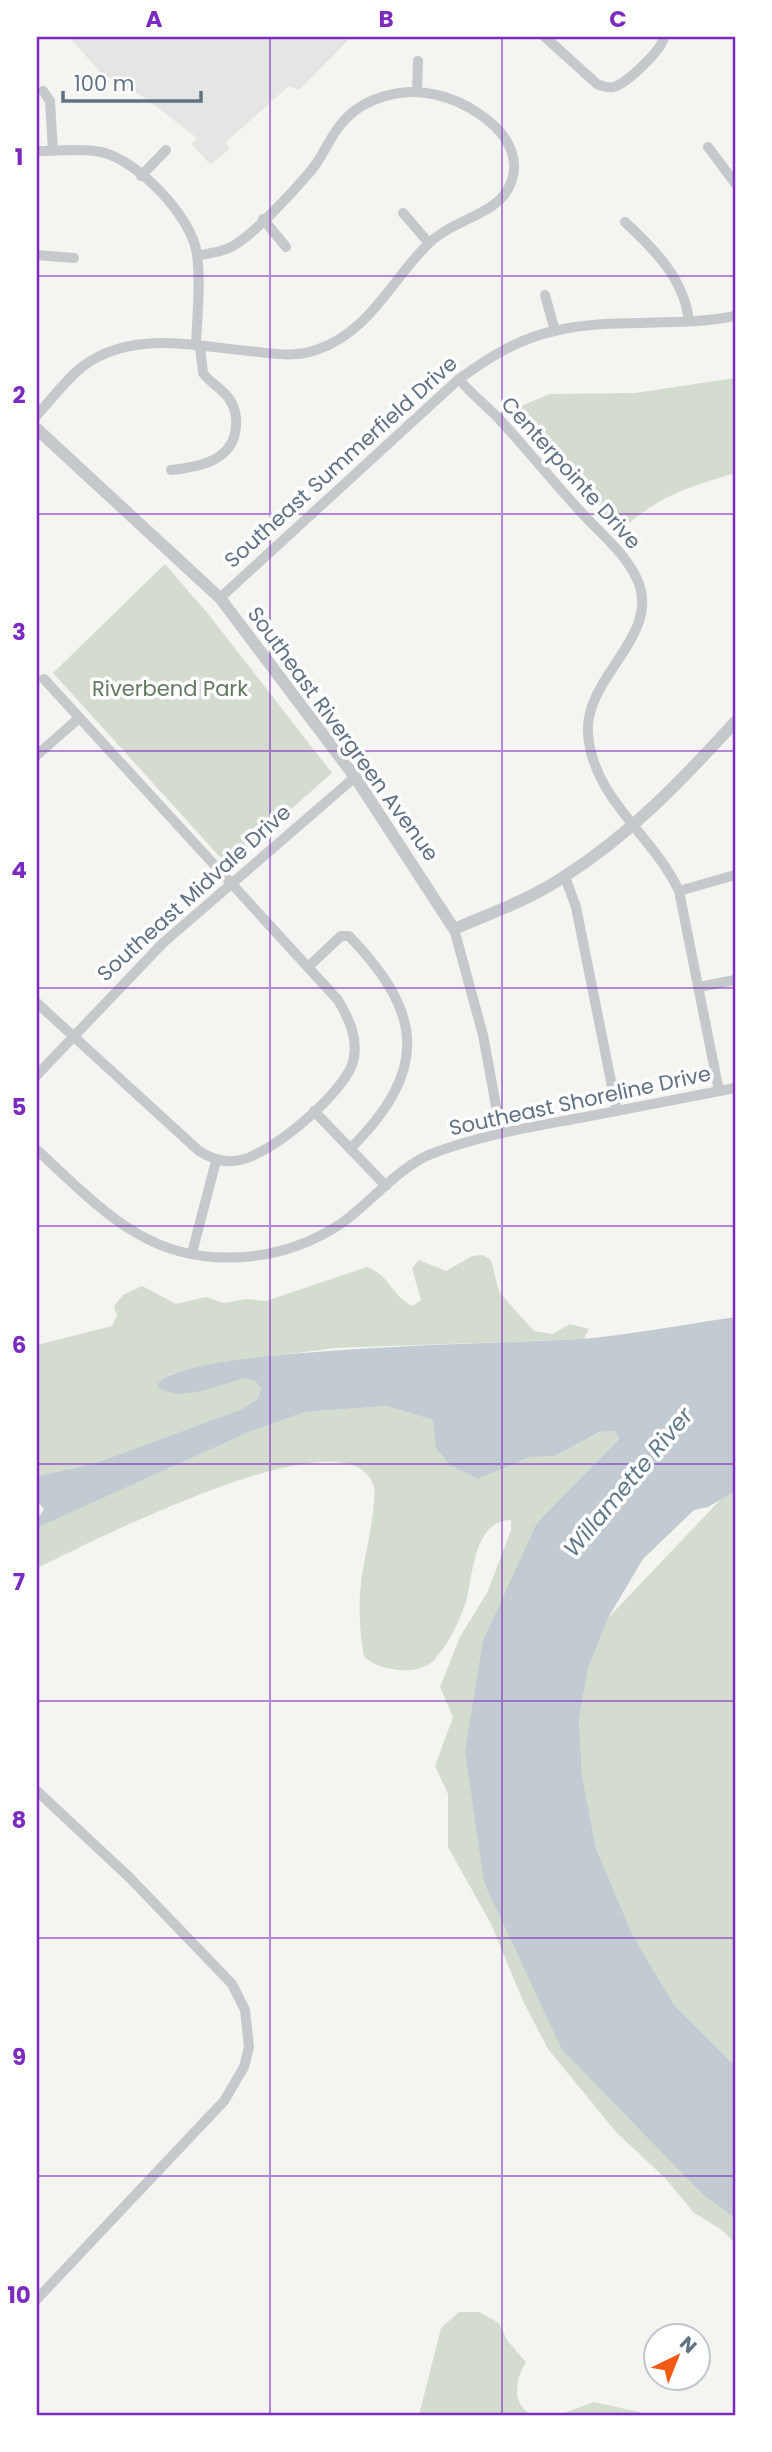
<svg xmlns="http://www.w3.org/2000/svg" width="772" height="2452" viewBox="0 0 772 2452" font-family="Poppins,sans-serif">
<rect width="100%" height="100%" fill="#f4f5f0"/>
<path fill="#e4e6e3" d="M69,37H351L299,90L289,86L226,142L229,149L211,165L191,144L197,138L145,98L101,73Z"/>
<g fill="#d4dcd0">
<path d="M735,378V473C689,487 658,496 621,530L514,409L550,394L635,393Z"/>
<path d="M165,564L209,615L332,773L230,863L220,857L53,673Z"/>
<path d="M483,1255L491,1260L499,1292L534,1331L552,1334L570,1324L589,1329L584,1339L335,1348L222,1363L167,1375L244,1378L255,1381L261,1387L258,1398L242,1409L93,1464L37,1476V1345L112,1326L117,1316L114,1306L123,1295L142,1286L176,1304L206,1297L224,1303L246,1299L266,1301L367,1267C389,1274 392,1297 413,1306L421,1300L412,1268L419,1260L446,1271L472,1256Z"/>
<path d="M387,1406L433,1420L435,1430L478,1479L530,1457L555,1456L601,1432L615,1431L619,1439L537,1524L562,2050L702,2194L735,2218V2243L722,2230L694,2213L665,2178L616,2132L548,2049L523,2001L491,1924L448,1847V1794L435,1766L453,1717L440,1687L460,1637L488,1591L511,1530V1520C475,1520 473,1572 467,1598C462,1617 448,1646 434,1660C426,1669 410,1671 399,1670C385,1668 375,1666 364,1657C360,1634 358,1607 361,1583C363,1562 379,1500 373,1484C345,1409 84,1546 37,1568V1528L249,1432L305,1412Z"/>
<path d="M735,1491V2066L675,2006L633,1936L596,1848L582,1775L579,1719L588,1669L608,1618L722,1498Z"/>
<path d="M459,2312H479L499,2323L507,2340L526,2362C516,2379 510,2403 532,2415H419L441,2328Z"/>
<path d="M594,2402L652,2415H559Z"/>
</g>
<path fill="#c1cbd1" d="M735,1317V1491L708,1507L694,1510L643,1559L608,1618L588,1669L579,1719L582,1775L596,1848L633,1936L675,2006L735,2066V2218L702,2194L562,2050L484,1882L465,1751L483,1641L537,1523L619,1439L615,1431L600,1432L555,1456L530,1457L478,1479L450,1465L436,1448L433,1420L387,1406L305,1412L249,1432L37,1528V1520L44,1509L37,1501V1476L93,1464L242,1409L258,1398L261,1388L255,1381L244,1378C219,1385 179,1404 157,1386C173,1345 535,1344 592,1338C640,1333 688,1324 735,1317Z"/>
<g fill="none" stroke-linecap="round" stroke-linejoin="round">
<g stroke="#c6c9cc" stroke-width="10">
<path d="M545,37L597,84C603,87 607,88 614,87C627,83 662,50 664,37"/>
<path d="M43,91L50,101L53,151"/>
<path d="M417,91L418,61"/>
<path d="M708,147L735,183"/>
<path d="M37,151C57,151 81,148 101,152C138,160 192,217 197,254C201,283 197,316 196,345"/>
<path d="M141,176L166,150"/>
<path d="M403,213L429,243"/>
<path d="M263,219L286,247"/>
<path d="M625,222C656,251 684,279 689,321"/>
<path d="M37,255L74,258"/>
<path d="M545,295L555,331"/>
<path d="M459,379C471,394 487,406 500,420C528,450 553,482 581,512C599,532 624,552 636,577C665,634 584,676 588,733C592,798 653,835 679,891L719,1091"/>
<path d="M37,415C50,401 62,385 76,372C124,329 190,345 248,351C271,353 294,358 316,350C370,332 391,280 429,243C451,222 487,216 504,195C514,182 517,165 511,150C501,123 464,101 437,95C402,86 359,98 338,128C327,143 321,160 309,173C292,193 255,233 233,246C223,252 209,253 197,256"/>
<path d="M171,470C199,467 234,461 236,426C237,417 235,408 230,400C223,389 210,383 203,373L200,346"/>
<path d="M220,598L459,379C488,358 518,339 554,331C613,317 676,328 735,316"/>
<path d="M37,755L79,718"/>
<path d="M565,877L576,907L617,1111"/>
<path d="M679,891L735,875"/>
<path d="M454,929L483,1035L501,1133"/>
<path d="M308,967L341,936H349C424,1014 429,1070 350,1149"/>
<path d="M699,987L735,980"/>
<path d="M37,1003L199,1151C212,1159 225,1164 240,1160C272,1154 344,1093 353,1062C359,1039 349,1019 338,1000L44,679"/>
<path d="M37,1075L163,943L355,777"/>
<path d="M314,1111L386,1186"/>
<path d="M37,1150C69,1179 100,1212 138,1234C200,1270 280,1263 339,1225C367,1206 400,1166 431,1154C477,1136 526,1128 574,1119C628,1109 682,1098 735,1088"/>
<path d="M192,1253L216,1161"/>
<path d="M37,1791L130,1878L232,1984L245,2010L249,2047L244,2067L224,2101L37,2299"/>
</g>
<path stroke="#c6c9cc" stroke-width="12" d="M37,429L220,598L355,777L454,929C492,913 531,899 565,876C631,834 683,779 735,722"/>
</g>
<path fill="none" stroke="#7b2cbf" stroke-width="2" stroke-opacity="0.55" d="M270,37V2415M502,37V2415M37,276H735M37,514H735M37,751H735M37,988H735M37,1226H735M37,1464H735M37,1701H735M37,1938H735M37,2176H735"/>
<g text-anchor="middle" stroke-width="7" stroke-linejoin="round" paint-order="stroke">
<g font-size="21" fill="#607184" stroke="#fff">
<text transform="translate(341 462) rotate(-42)" y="7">Southeast Summerfield Drive</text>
<text transform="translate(571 473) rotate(48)" y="7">Centerpointe Drive</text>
<text transform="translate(343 734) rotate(54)" y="7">Southeast Rivergreen Avenue</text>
<text transform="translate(194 893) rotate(-42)" y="7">Southeast Midvale Drive</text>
<text transform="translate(580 1101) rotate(-12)" y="7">Southeast Shoreline Drive</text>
</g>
<g font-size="21" fill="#637a60" stroke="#fff">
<text x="170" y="696">Riverbend Park</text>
</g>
<g font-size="23" font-style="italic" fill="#617a89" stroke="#fff">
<text transform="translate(628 1482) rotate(-50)" y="8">Willamette River</text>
</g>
</g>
<rect width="772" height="2452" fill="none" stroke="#ffffff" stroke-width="77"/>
<g transform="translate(677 2357) rotate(43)"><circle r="33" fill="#ffffff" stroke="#bfc6ce" stroke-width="2"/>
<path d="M0-5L12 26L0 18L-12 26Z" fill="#f25912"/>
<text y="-10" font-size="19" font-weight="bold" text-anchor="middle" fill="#607184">N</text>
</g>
<path d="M63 91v10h138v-10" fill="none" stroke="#607184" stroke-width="3.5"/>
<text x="74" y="91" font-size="21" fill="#607184" stroke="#ffffff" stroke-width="5" paint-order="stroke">100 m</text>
<rect x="38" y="38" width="696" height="2376" fill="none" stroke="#7b2cbf" stroke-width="2.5"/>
<g font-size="23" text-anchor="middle" font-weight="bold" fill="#7b2cbf">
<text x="154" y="27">A</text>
<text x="386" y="27">B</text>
<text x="618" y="27">C</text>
<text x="19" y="165">1</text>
<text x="19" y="403">2</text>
<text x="19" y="640">3</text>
<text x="19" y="878">4</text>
<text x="19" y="1115">5</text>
<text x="19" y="1353">6</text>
<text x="19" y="1590">7</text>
<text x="19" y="1828">8</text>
<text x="19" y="2065">9</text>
<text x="19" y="2303">10</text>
</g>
</svg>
